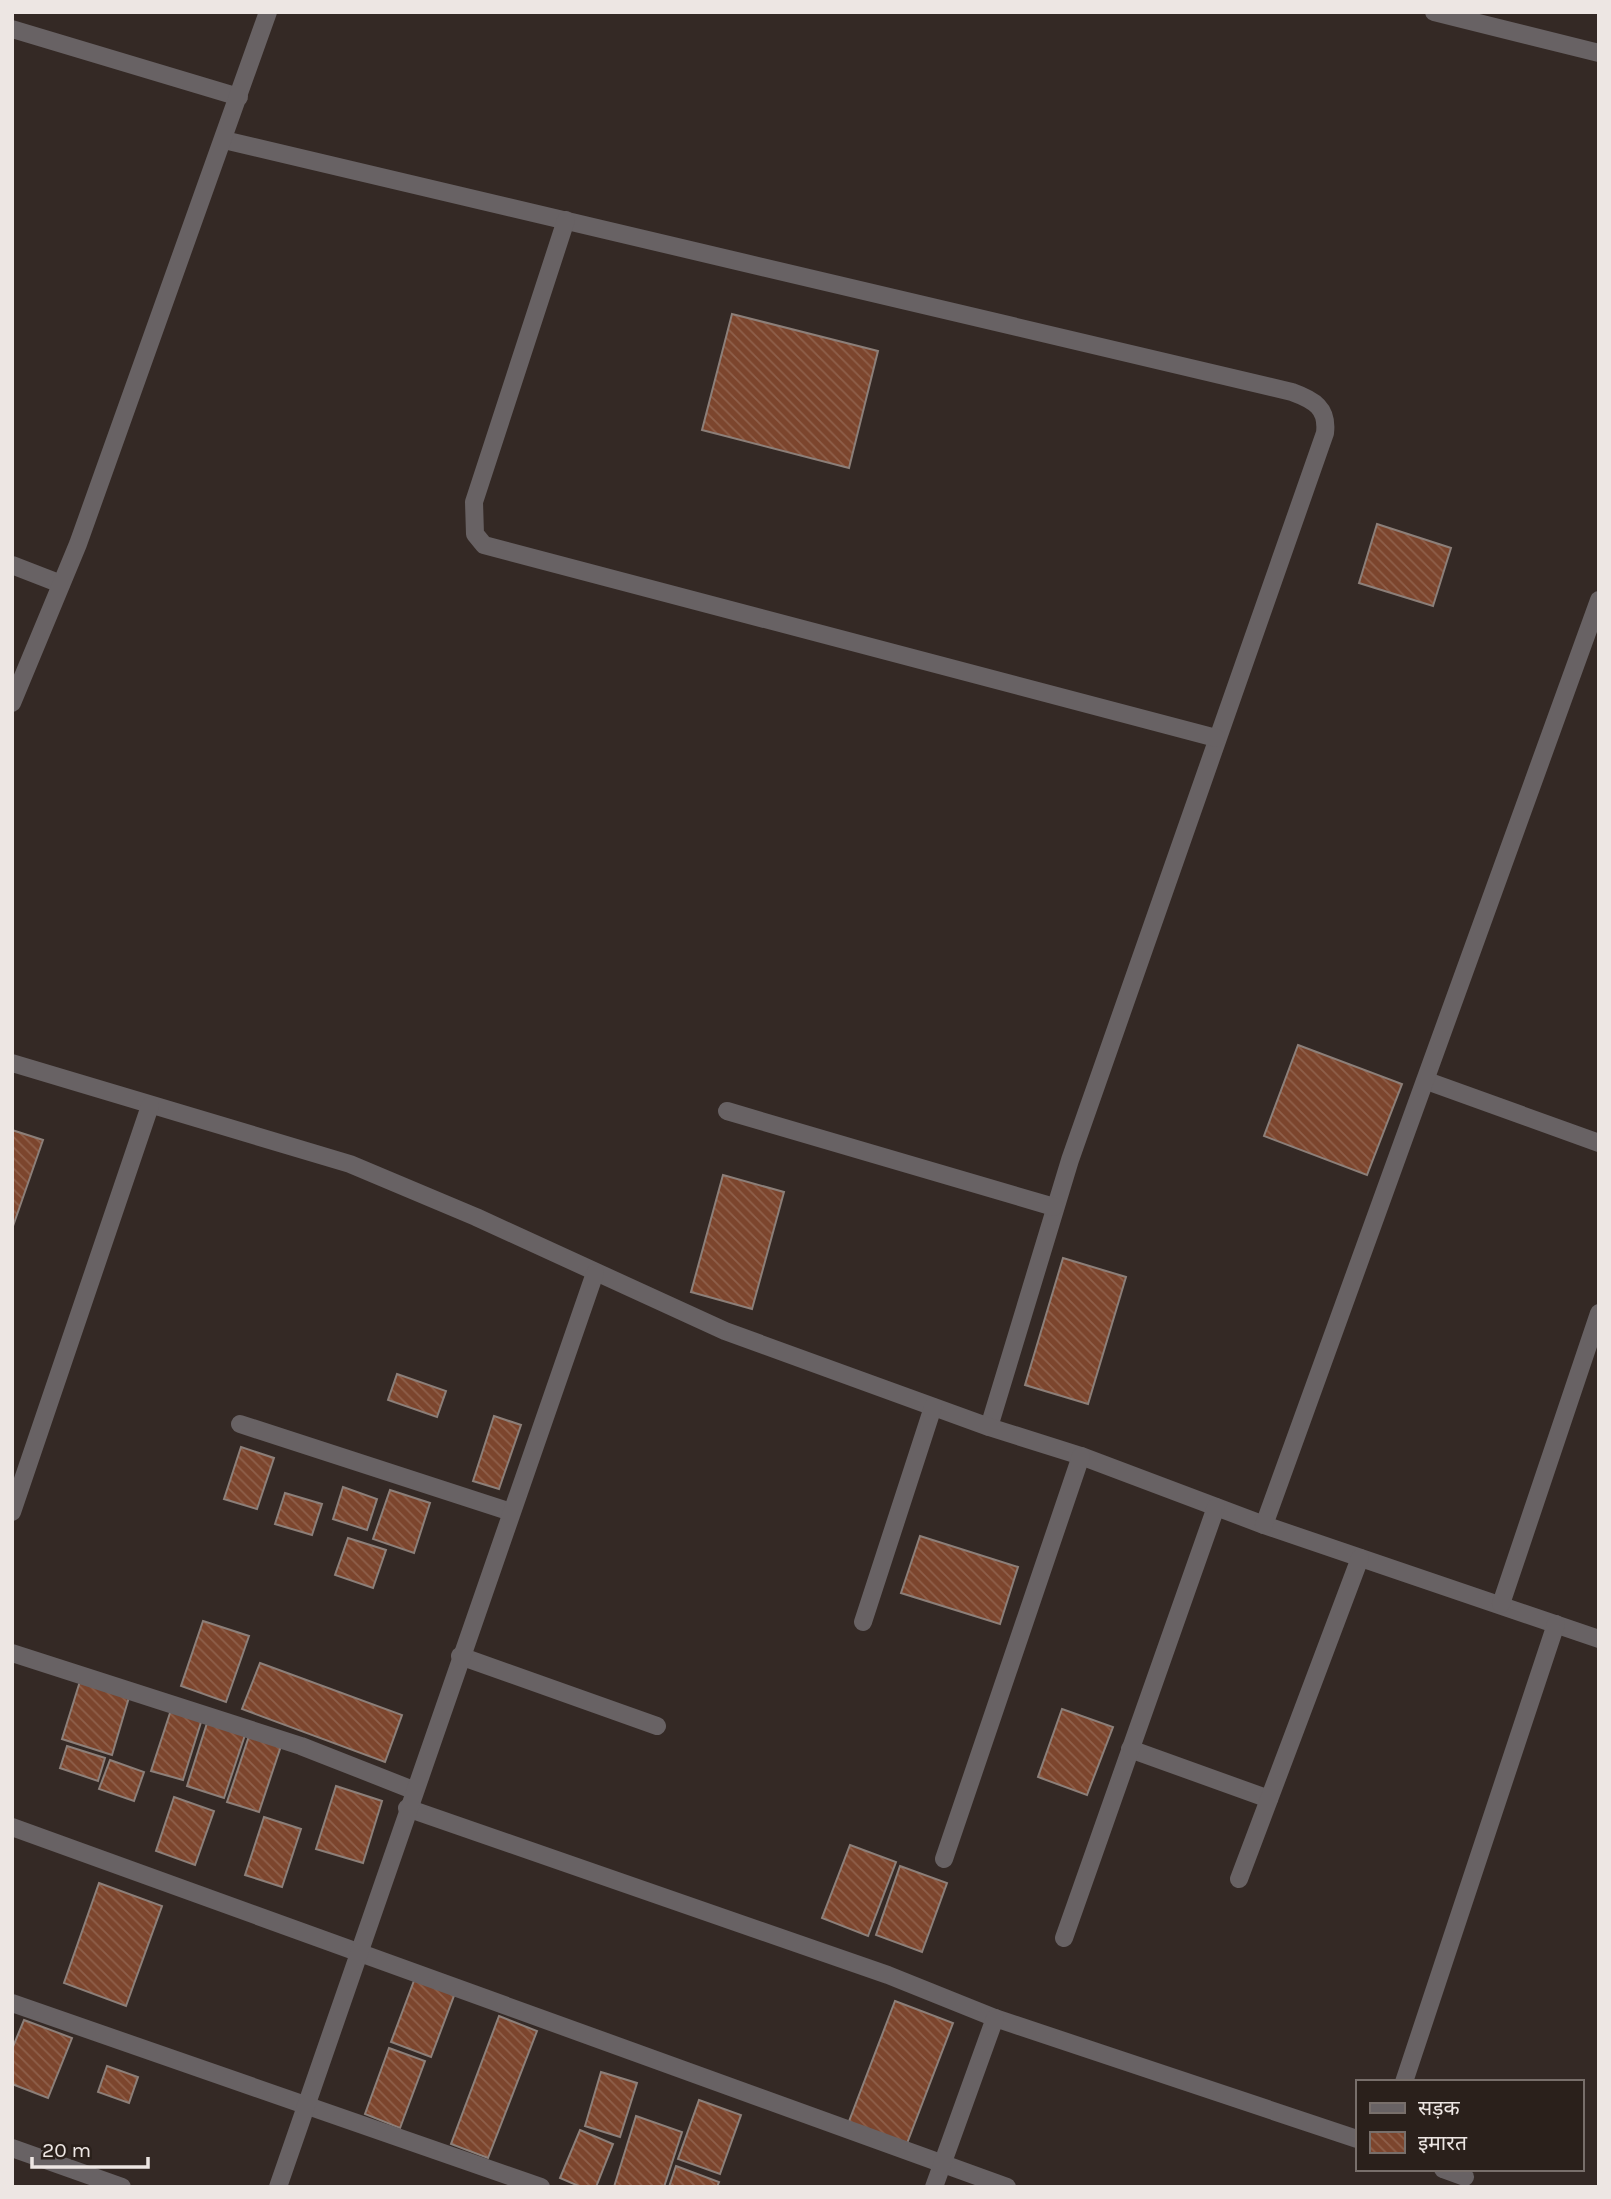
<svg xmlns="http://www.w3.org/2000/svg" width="1611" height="2199" viewBox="0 0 1611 2199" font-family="Karla,'Noto Sans Devanagari',sans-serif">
<defs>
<pattern id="building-back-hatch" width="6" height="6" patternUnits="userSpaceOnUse" patternTransform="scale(1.75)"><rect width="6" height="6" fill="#7c452d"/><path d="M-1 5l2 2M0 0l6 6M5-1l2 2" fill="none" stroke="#8f604b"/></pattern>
</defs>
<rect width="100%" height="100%" fill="#342925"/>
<g fill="url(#building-back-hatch)" stroke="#8c7f79" stroke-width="2">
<path d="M732,314L878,351L849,468L702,430Z"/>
<path d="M1377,524L1451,548L1433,606L1359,583Z"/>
<path d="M1298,1045L1402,1084L1367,1175L1264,1136Z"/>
<path d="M12,1130L43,1140L12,1229Z"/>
<path d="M723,1175L784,1192L752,1309L691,1292Z"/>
<path d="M1063,1258L1126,1277L1088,1404L1025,1385Z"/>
<path d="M397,1374L446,1391L437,1417L388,1400Z"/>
<path d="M494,1416L521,1425L499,1489L473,1481Z"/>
<path d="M241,1447L274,1458L257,1509L224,1499Z"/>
<path d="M343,1487L377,1499L367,1530L333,1519Z"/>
<path d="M390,1490L430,1503L414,1553L373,1539Z"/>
<path d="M285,1493L322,1504L312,1535L275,1524Z"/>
<path d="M920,1536L1018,1567L1000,1624L901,1593Z"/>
<path d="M348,1538L386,1550L373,1588L335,1575Z"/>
<path d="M203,1621L249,1636L226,1702L181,1686Z"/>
<path d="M260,1663L402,1715L385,1762L242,1709Z"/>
<path d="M81,1678L130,1694L112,1755L62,1739Z"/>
<path d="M1062,1709L1113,1727L1087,1795L1038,1777Z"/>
<path d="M171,1710L202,1719L183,1780L151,1771Z"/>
<path d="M208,1720L246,1732L224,1798L187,1786Z"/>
<path d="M249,1736L281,1746L259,1812L227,1802Z"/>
<path d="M67,1746L105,1758L98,1781L60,1768Z"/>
<path d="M110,1760L144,1772L134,1801L99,1789Z"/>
<path d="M336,1786L382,1801L363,1863L316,1849Z"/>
<path d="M174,1797L214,1811L195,1865L156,1851Z"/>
<path d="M264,1817L301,1829L282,1887L245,1875Z"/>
<path d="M850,1845L896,1862L868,1936L822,1918Z"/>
<path d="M900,1866L947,1883L922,1952L876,1935Z"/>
<path d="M99,1883L162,1906L126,2006L64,1983Z"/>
<path d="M415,1978L455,1993L431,2057L391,2042Z"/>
<path d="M895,2001L953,2023L906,2146L848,2124Z"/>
<path d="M499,2016L537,2031L488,2158L451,2144Z"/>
<path d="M24,2020L72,2038L48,2098L12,2084V2049Z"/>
<path d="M389,2048L425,2061L400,2128L365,2114Z"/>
<path d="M107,2066L138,2077L129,2103L98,2092Z"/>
<path d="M601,2072L637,2083L620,2137L585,2126Z"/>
<path d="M699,2100L741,2115L720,2174L678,2159Z"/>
<path d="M636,2116L682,2132L664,2187H614Z"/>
<path d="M580,2130L613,2144L596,2187H581L560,2178Z"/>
<path d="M676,2166L719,2182L717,2187H669Z"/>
</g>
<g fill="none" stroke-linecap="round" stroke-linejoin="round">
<g stroke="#686264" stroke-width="18">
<path d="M1434,12L1599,53"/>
<path d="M12,29L239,97"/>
<path d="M224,140L1292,392C1314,400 1328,408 1325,433L1070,1160L989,1427"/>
<path d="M566,220L474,502L475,534L484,545L1216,738"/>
<path d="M12,565L61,584"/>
<path d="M12,703L78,544L268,12"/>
<path d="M12,1063L350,1164L476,1217L725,1331L989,1427L1081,1456L1264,1525L1599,1639"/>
<path d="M1427,1081L1599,1143"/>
<path d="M727,1111L1054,1207"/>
<path d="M240,1424L511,1512"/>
<path d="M12,1512L150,1106"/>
<path d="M1264,1525L1599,600"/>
<path d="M1501,1604L1599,1313"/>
<path d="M863,1622L933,1407"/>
<path d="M12,1653L301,1746L413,1790"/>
<path d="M460,1656L657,1726"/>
<path d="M1130,1749L1269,1799"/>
<path d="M407,1808L888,1975L995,2018L1357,2139"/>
<path d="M12,1827L1007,2187"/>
<path d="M944,1859L1081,1456"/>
<path d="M1239,1879L1360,1558"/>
<path d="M1064,1938L1216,1507"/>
<path d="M12,2003L541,2187"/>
<path d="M1404,2082L1556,1624"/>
<path d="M12,2148L122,2187"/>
<path d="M1443,2169L1465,2177"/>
<path d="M278,2187L595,1273"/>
<path d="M934,2187L995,2018"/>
</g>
</g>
<rect width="1611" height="2199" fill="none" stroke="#ede6e3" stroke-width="28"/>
<rect x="1356" y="2080" width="228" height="91" fill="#2a201b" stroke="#786f6b" stroke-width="2"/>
<rect x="1370" y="2103" width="35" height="10" fill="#686264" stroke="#786f6b" stroke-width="2"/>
<text x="1418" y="2115" font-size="21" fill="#ede6e3">सड़क</text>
<rect x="1370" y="2132" width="35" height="21" fill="url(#building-back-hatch)" stroke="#786f6b" stroke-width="2"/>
<text x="1418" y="2150" font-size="21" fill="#ede6e3">इमारत</text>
<path d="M32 2157v10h116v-10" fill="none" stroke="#ede6e3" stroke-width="3.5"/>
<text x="42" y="2157" font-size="21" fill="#ede6e3" stroke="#2a201b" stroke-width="5" paint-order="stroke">20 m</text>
</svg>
